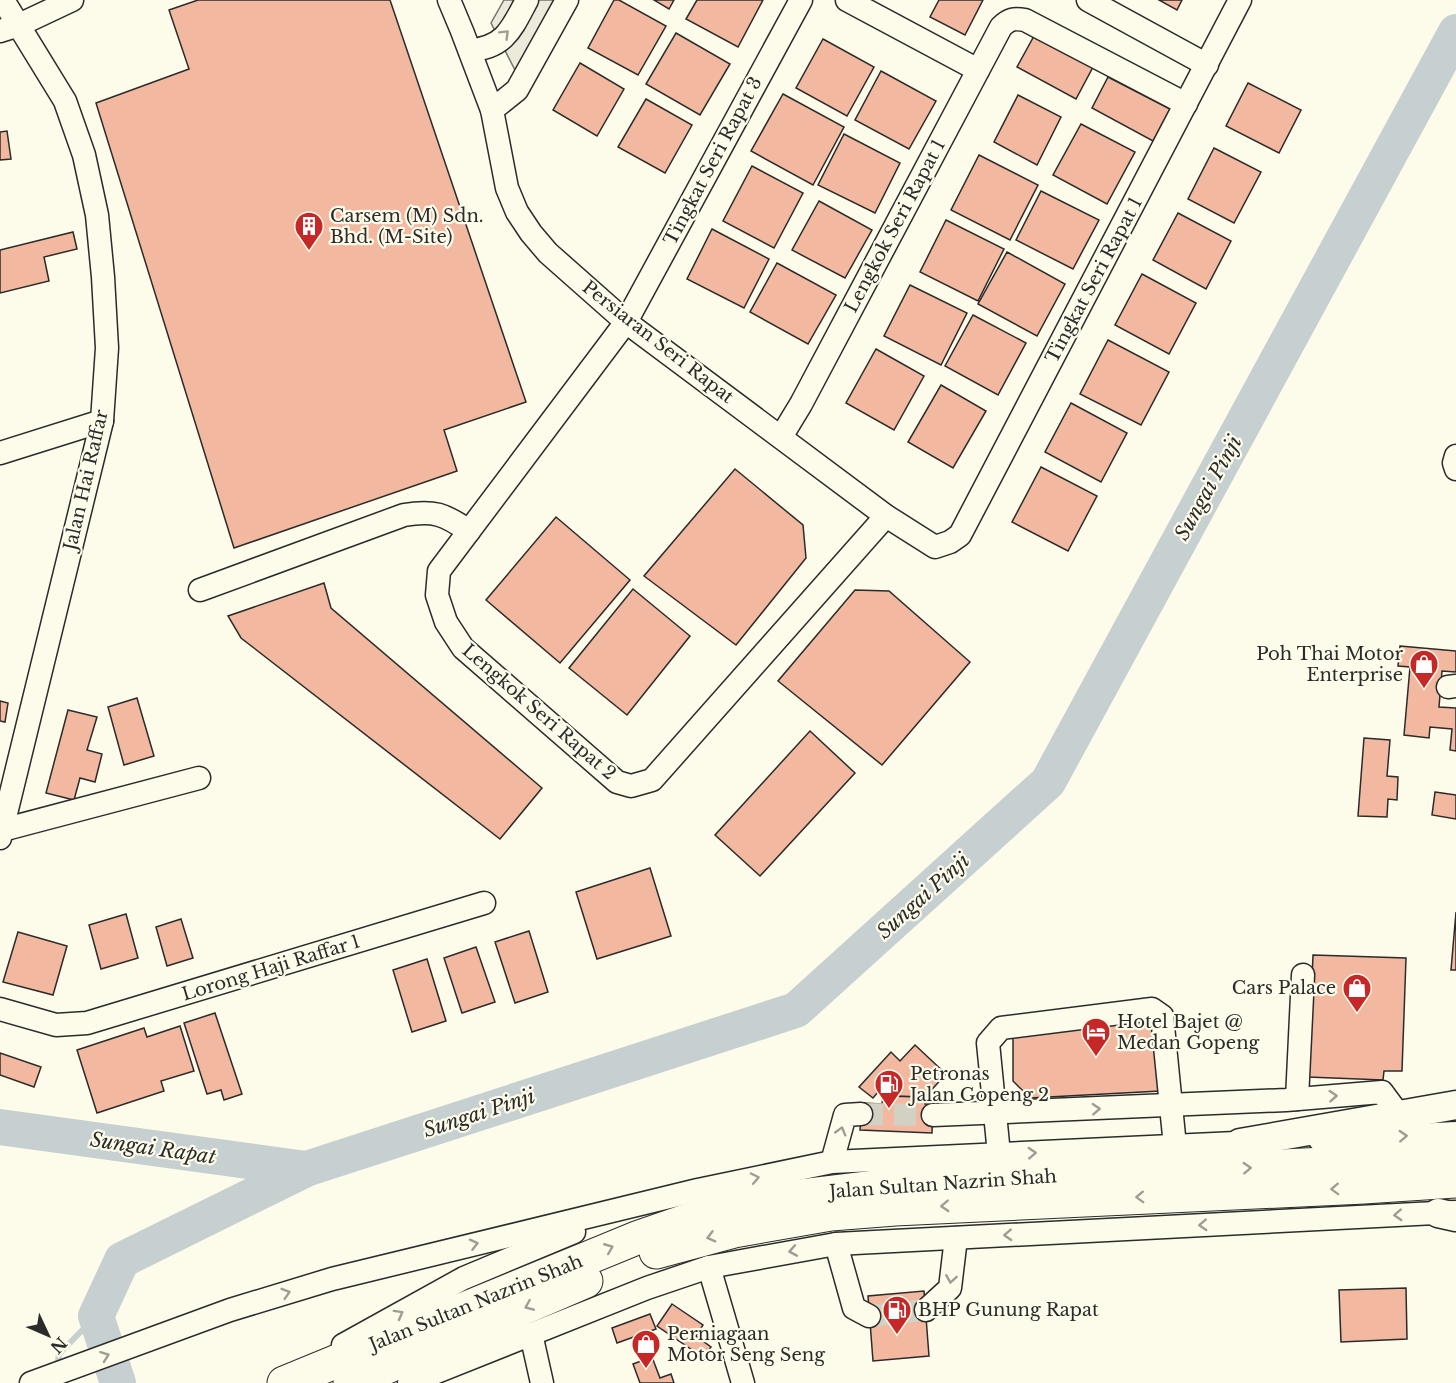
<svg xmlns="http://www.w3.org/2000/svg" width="1456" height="1383" viewBox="0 0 1456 1383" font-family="'Libre Baskerville',serif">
<rect width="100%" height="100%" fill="#fdfbea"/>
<path fill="#eceadb" stroke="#74746e" stroke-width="1.5" d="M504,0H554L516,72L491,23Z"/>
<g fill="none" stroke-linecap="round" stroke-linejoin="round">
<path stroke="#c7d0d0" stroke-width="6" d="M57,1368L59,1354L96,1316"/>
<g stroke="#c7d0d0" stroke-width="36">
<path d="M0,1127L306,1169"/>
<path d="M118,1383L96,1316L122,1260L306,1169L796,1010L1048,782L1456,32"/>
</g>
</g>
<g fill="#f2b8a0" stroke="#2b2b2b" stroke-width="1.5">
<path d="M198,0H390L526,402L444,430L457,471L234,548L96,103L189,69L169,10Z"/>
<path d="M614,0H619L666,26L638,75L588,48Z"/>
<path d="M654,0H674L669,9Z"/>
<path d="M697,0H763L738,47L686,19Z"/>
<path d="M939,0H983L965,35L930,17Z"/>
<path d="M1159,0H1182L1177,10Z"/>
<path d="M676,33L730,64L700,115L646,84Z"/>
<path d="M1034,36L1093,67L1076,99L1017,67Z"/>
<path d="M823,39L874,67L847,116L796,88Z"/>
<path d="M580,63L624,89L597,136L553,110Z"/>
<path d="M881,71L936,101L909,149L855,120Z"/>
<path d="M1108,77L1170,109L1153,141L1092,108Z"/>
<path d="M1248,83L1301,110L1279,153L1226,126Z"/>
<path d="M783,94L844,127L813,185L751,151Z"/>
<path d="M1018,95L1061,117L1037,165L994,142Z"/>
<path d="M646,99L692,125L665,173L618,147Z"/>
<path d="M1081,124L1135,152L1107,204L1053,175Z"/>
<path d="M7,131L11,159L0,160V132Z"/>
<path d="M844,134L900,163L875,213L818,185Z"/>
<path d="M1214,148L1261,172L1234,223L1188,199Z"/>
<path d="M979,155L1038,185L1010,240L951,210Z"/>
<path d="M752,166L803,193L774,248L723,221Z"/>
<path d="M1041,191L1099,220L1073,269L1016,240Z"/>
<path d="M819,201L872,230L845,278L792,250Z"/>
<path d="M1178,213L1231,241L1206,289L1153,260Z"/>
<path d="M946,220L1004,249L978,301L920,272Z"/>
<path d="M712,229L769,259L744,308L687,279Z"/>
<path d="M73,232L77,249L44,257L49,281L0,293V250Z"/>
<path d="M1007,252L1065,284L1037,336L978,304Z"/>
<path d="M777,263L836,295L808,344L750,312Z"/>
<path d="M1142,274L1196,303L1169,354L1115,325Z"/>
<path d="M910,285L967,313L941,365L884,336Z"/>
<path d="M973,315L1026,343L998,395L945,366Z"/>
<path d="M1108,340L1169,372L1141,425L1080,394Z"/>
<path d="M876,349L924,376L894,430L846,403Z"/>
<path d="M941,385L986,411L953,468L908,442Z"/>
<path d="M1071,403L1127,433L1101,482L1045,452Z"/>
<path d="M1041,467L1097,496L1068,551L1012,522Z"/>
<path d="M735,469L803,525L806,558L736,645L644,576Z"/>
<path d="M556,517L630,580L560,663L486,600Z"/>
<path d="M324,583L331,608L542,788L500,839L241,638L228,616Z"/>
<path d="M633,589L690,636L627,715L569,668Z"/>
<path d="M855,590L889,591L970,662L882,765L778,681Z"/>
<path d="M1400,646L1456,651V672L1442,671L1439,707L1456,708V751L1450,750L1452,729L1430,727L1429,738L1404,735L1410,667L1398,666Z"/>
<path d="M137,698L154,756L124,765L108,707Z"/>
<path d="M0,701L8,703L5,722L0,721Z"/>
<path d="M68,710L97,717L87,750L102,754L95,782L80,778L74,800L46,793Z"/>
<path d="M810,731L855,773L760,876L715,835Z"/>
<path d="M1364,738L1390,740L1387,776L1398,777L1397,800L1388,799L1387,817L1358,816Z"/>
<path d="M1435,792L1456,795V819L1432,815Z"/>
<path d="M650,868L671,936L597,959L576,892Z"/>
<path d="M1456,912V970H1451Z"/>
<path d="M126,914L138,958L101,969L89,925Z"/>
<path d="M181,919L193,958L167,966L156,927Z"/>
<path d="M529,931L548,992L515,1003L495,942Z"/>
<path d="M18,932L67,946L53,995L3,982Z"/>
<path d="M476,947L495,1002L462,1013L444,958Z"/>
<path d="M1313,955L1406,958L1402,1071H1384L1383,1080L1308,1077Z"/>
<path d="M427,959L446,1021L412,1032L393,970Z"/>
<path d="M215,1013L242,1094L224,1100L221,1090L207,1094L184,1023Z"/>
<path d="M1152,1021L1160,1091L1030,1098L1013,1081V1036Z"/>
<path d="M180,1026L194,1071L161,1081L164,1091L97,1113L77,1050L144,1028L147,1037Z"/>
<path d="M915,1045L946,1074L925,1097L883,1096L878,1092L873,1098L859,1087L891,1052L900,1061Z"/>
<path d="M0,1053L41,1067L34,1087L0,1075Z"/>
<path d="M883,1096L925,1097V1104H933L932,1133L860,1130L862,1103L882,1104Z"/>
<path d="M1406,1288L1407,1339L1341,1342L1339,1290Z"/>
<path d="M924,1291L929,1356L873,1361L868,1296Z"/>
<path d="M672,1304L703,1325L696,1336L711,1347L704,1358L657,1326Z"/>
<path d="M650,1314L656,1329L617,1343L612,1328Z"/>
<path d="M652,1357L660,1378L671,1374L674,1383H640L633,1364Z"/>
</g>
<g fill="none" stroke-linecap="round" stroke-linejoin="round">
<g stroke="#d3d1c4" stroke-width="22" stroke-dasharray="22 11" stroke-linecap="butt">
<path d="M861,1114L933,1115"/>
<path d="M869,1316L926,1310"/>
</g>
<g stroke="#2b2b2b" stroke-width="25">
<g id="minor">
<path d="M449,0L462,31L492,110L507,188L517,212L531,233L548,253L626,322L886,516L935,547L950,542L960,535L1240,0"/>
<path d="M801,0L626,322L439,571L437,595L446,622L463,648L617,782L631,786L652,780L886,516"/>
<path d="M847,0L978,70"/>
<path d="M1088,0L1207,65"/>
<path d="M0,31L19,25L72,0"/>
<path d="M470,50C505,48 512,28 527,0"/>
<path d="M492,110L517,90L567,0"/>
<path d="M781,437L801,404L1001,27C1009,19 1014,18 1025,20L1186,104"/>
<path d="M0,453L102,421"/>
<path d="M1456,456L1454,463L1456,469"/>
<path d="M200,590L404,515C434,510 444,514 469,531"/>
<path d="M1448,687L1456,686"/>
<path d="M2,830L199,778"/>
<path d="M0,838L102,421L107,348L103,277L97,215L84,155L65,101L3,0"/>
<path d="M0,1009L56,1025L87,1023L484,903"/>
<path d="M1297,1099L1303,975"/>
<path d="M933,1115L1286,1100L1382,1092L1399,1115"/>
<path d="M1320,1140L1456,1133"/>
<path d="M999,1154L988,1043L1001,1028L1152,1009L1162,1016L1175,1146"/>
<path d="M832,1162L845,1115L861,1114"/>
<path d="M836,1244L854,1308L869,1316"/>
<path d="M709,1267L743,1383"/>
<path d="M926,1310L950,1288L956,1238"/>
<path d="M531,1334L542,1383"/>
<path d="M343,1345L464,1278L574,1232"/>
<path d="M31,1383L230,1310L332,1279L698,1190L832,1162L1257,1142"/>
<path d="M409,1383L647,1288L709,1267L836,1244L1455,1212"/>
</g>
</g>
<g stroke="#2b2b2b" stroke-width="31">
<g id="major">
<path d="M1240,1143L1456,1105"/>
<path d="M1438,1213L1456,1217"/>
</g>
</g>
<g stroke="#2b2b2b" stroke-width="35">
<g id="highway">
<path d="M656,1252L734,1231L831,1214L895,1209L1364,1187L1456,1181"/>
<path d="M284,1383L639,1237L697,1217L759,1201L909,1183L1456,1158"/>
<path d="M350,1383L586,1281"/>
</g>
</g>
<use href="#minor" stroke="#fdfbea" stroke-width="22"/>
<use href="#major" stroke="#fdfbea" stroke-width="28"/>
<use href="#highway" stroke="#fdfbea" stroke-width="33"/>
</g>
<defs><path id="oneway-chevron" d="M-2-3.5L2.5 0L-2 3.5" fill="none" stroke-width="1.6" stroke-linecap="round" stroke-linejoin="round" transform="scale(1.5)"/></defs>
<g stroke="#9e9d94">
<use href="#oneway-chevron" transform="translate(505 34) rotate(-45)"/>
<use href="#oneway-chevron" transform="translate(1333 1096) rotate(-4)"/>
<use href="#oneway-chevron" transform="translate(1096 1109) rotate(-3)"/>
<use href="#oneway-chevron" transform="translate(841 1131) rotate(-74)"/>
<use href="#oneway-chevron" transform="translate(1403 1136) rotate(-3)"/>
<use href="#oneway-chevron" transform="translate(1032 1153) rotate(-3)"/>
<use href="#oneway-chevron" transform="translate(1247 1168) rotate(-3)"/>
<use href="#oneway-chevron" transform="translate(755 1178) rotate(-12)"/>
<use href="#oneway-chevron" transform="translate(1335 1189) rotate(178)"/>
<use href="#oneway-chevron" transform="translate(1140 1197) rotate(178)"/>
<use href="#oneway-chevron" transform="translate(945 1206) rotate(177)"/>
<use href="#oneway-chevron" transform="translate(1398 1215) rotate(177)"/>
<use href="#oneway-chevron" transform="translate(1203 1225) rotate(177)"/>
<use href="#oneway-chevron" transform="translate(1008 1235) rotate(177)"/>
<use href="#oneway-chevron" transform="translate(711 1237) rotate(165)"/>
<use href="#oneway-chevron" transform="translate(474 1244) rotate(-14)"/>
<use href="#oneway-chevron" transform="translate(609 1248) rotate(-22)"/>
<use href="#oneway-chevron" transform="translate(793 1251) rotate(170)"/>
<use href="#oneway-chevron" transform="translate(951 1279) rotate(99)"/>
<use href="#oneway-chevron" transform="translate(286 1293) rotate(-17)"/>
<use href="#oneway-chevron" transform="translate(529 1306) rotate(157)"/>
<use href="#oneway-chevron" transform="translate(399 1314) rotate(-29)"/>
<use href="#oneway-chevron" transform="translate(105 1356) rotate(-20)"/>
</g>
<defs>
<g id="building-pin" transform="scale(1.5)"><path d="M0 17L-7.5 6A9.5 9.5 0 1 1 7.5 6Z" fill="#c62828" stroke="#fdfbea"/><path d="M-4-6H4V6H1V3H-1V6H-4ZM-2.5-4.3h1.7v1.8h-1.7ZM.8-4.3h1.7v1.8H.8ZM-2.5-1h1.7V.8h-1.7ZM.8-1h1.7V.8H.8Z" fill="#fff"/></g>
<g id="shop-pin" transform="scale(1.5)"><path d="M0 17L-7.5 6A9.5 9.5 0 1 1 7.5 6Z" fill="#c62828" stroke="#fdfbea"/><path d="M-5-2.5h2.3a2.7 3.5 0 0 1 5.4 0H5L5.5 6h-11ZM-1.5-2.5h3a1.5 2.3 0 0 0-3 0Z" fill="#fff"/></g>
<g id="hotel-pin" transform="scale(1.5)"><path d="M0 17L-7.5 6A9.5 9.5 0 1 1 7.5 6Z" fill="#c62828" stroke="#fdfbea"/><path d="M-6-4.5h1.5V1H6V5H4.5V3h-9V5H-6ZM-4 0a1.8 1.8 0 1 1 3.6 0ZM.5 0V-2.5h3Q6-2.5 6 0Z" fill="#fff"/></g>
<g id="fuel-pin" transform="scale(1.5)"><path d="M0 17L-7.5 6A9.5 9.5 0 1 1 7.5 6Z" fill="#c62828" stroke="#fdfbea"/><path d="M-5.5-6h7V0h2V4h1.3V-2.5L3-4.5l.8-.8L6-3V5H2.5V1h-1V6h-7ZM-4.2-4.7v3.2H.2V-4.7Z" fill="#fff"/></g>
</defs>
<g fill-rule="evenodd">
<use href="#building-pin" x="309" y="226"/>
<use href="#shop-pin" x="1424" y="664"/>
<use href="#shop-pin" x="1357" y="988"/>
<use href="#hotel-pin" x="1096" y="1032"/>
<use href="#fuel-pin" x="889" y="1084"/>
<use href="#fuel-pin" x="897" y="1310"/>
<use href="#shop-pin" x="646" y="1344"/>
</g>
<g text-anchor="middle" stroke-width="4.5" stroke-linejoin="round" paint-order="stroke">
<g font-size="18" fill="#2b2b2b" stroke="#fdfbea">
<text transform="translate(713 161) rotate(-62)" y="6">Tingkat Seri Rapat 3</text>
<text transform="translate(895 226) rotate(-62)" y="6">Lengkok Seri Rapat 1</text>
<text transform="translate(1094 280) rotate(-62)" y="6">Tingkat Seri Rapat 1</text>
<text transform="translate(658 342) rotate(38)" y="6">Persiaran Seri Rapat</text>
<text transform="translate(86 480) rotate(-77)" y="6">Jalan Hai Raffar</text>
<text transform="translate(539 712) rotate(41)" y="6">Lengkok Seri Rapat 2</text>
<text transform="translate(271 968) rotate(-17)" y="6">Lorong Haji Raffar 1</text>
<text transform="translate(943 1184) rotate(-4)" y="6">Jalan Sultan Nazrin Shah</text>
<text transform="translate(476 1303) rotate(-22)" y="6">Jalan Sultan Nazrin Shah</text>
</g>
<g font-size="18" fill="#2b2b2b" stroke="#fdfbea" text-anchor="start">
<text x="330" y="222">Carsem (M) Sdn.<tspan x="330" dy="21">Bhd. (M-Site)</tspan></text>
<text x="1403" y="660" text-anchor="end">Poh Thai Motor<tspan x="1403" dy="21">Enterprise</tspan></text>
<text x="1336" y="994" text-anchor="end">Cars Palace</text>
<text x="1117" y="1028">Hotel Bajet @<tspan x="1117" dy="21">Medan Gopeng</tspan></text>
<text x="910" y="1080">Petronas<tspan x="910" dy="21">Jalan Gopeng 2</tspan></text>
<text x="918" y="1316">BHP Gunung Rapat</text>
<text x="667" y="1340">Perniagaan<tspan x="667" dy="21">Motor Seng Seng</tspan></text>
</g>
<g font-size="20" font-style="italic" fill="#2b2b2b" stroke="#fdfbea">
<text transform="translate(1208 488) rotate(-61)" y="7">Sungai Pinji</text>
<text transform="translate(923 896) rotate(-42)" y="7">Sungai Pinji</text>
<text transform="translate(479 1113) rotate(-18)" y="7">Sungai Pinji</text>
<text transform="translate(153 1148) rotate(8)" y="7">Sungai Rapat</text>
</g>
</g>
<g transform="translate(48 1335) rotate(134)" stroke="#fdfbea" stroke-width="4.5" paint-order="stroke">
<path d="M0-4.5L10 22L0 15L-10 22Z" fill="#2b2b2b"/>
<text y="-9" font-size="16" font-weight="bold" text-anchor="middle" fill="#2b2b2b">N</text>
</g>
</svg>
